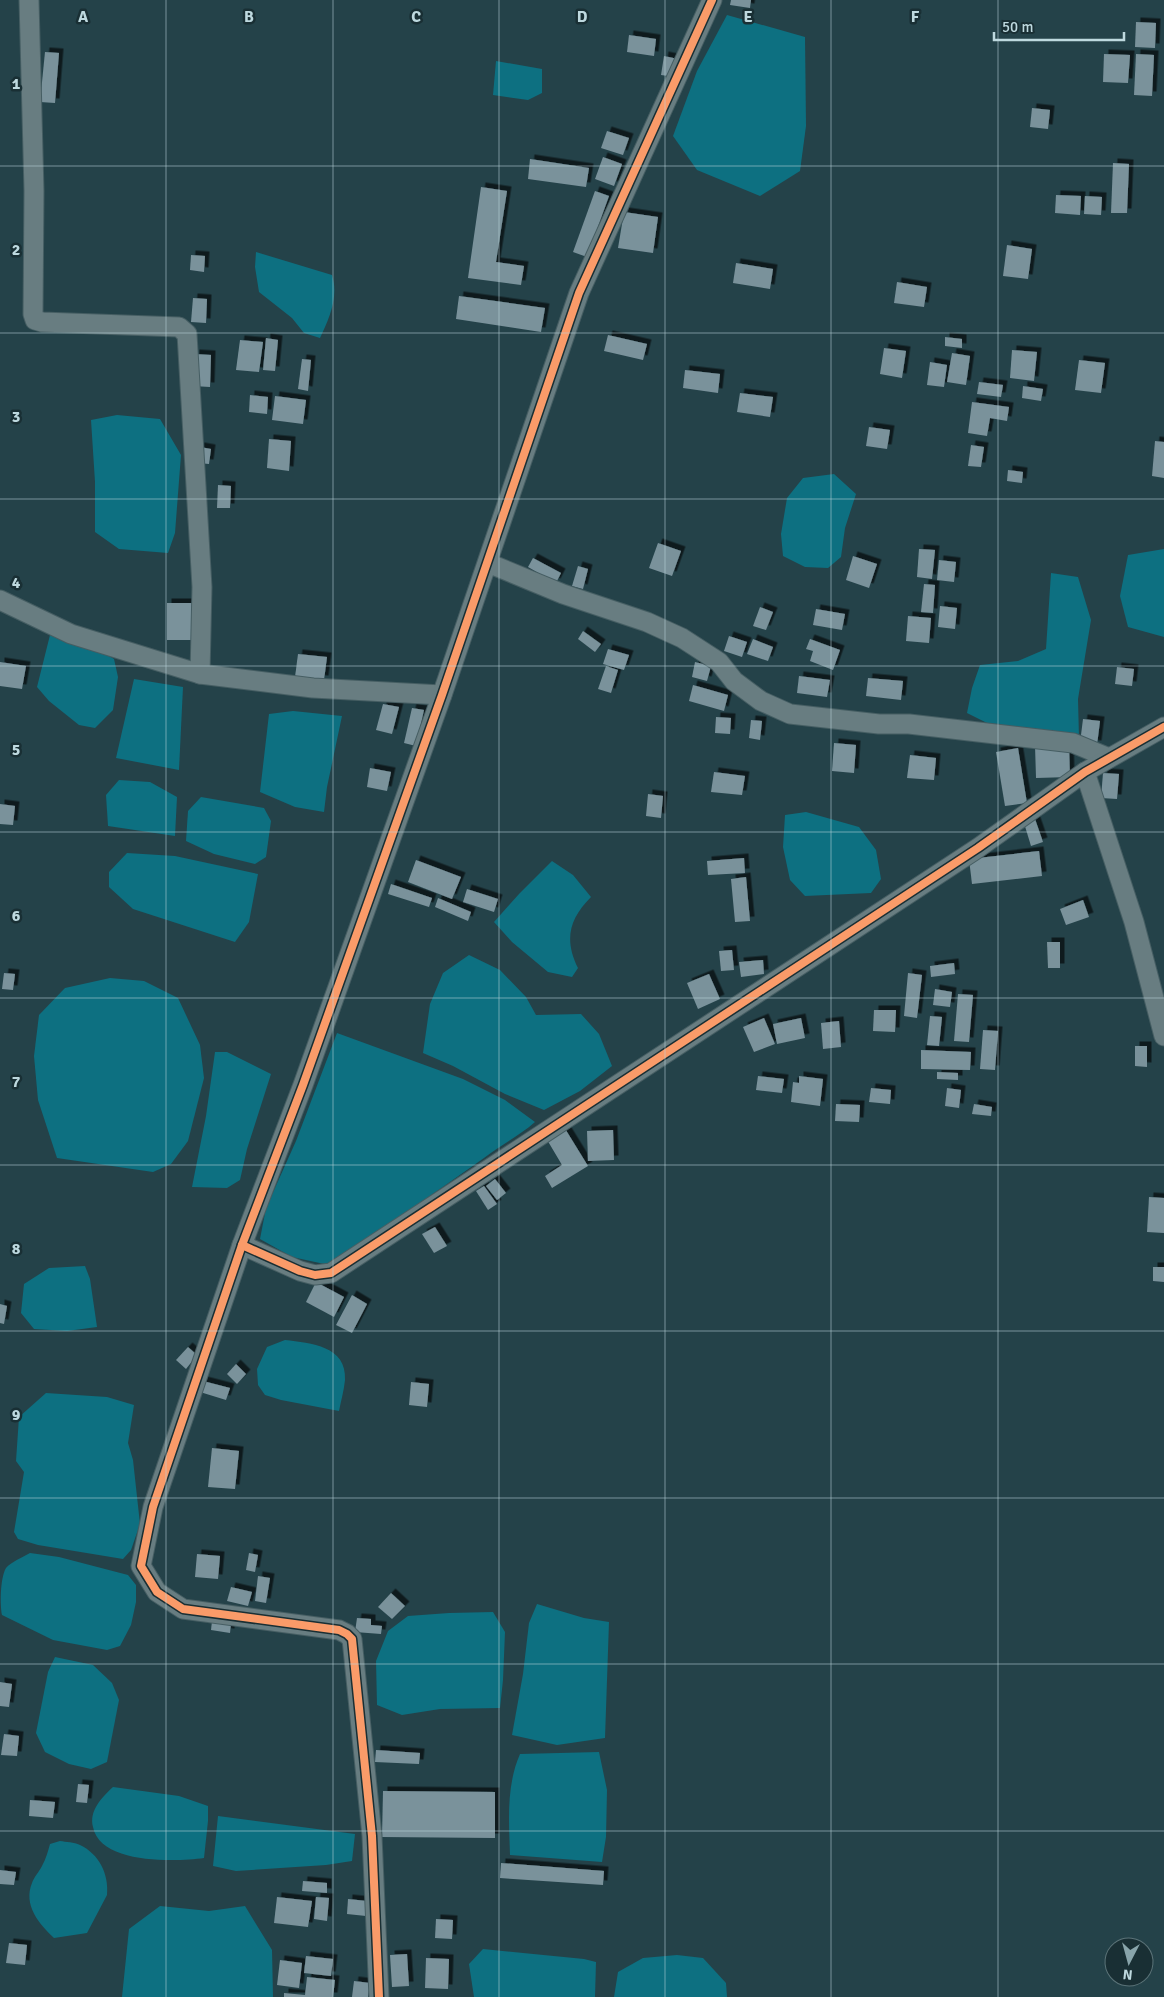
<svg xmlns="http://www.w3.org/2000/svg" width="1164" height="1997" viewBox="0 0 1164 1997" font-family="Signika,sans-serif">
<defs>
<filter id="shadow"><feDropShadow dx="4.5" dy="-4.5" stdDeviation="0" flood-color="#0009"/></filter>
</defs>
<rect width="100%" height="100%" fill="#244249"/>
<g fill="#0d7081">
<path d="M727,15L805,37L806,126L800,171L760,196L697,170L673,136L697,71Z"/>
<path d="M496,61L542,69V93L528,100L493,95Z"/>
<path d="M256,252L332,275C339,297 329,319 320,338L304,333L292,318L259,292L255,267Z"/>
<path d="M117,415L160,419L181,455L175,533L168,553L119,549L95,532V482L91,420Z"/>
<path d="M834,474L856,494L845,528L841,557L828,568L805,567L783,556L781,534L787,498L803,478Z"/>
<path d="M1164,549V637L1128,627L1120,596L1128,555Z"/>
<path d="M1051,573L1078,577L1091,620L1078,699L1079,738L999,729L967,713L972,688L980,665L1018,661L1046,649Z"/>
<path d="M50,635L93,646L114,659L118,677L113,710L95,728L79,725L49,701L37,687Z"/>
<path d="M134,679L183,687L179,770L116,758Z"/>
<path d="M293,711L342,716L327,787L324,812L295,807L260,792L269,714Z"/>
<path d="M119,780L150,782L177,797L175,836L108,826L106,795Z"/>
<path d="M201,797L264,808L271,821L266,857L255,864L214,854L186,841L188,811Z"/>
<path d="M806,812L859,827L876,850L881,879L871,893L805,896L790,880L783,847L785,815Z"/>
<path d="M127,853L175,856L258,874L249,922L235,942L133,909L109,887V872Z"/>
<path d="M552,861L573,875L591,897C569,919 564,940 578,968L572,977L548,972L512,942L494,922L519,894Z"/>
<path d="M469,955L500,970L526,997L536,1015L581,1014L599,1034L612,1066L580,1091L544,1110L505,1094L453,1066L423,1053L430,1004L443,973Z"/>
<path d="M110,978L144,981L178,998L200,1045L204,1078L188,1141L171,1164L153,1172L57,1158L38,1100L34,1056L39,1015L65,988Z"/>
<path d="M337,1033L463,1079L505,1100L535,1122C519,1136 501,1145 484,1158C433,1194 381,1230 329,1265L292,1257L260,1239L266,1208L296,1141Z"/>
<path d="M215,1052H227L271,1074L247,1149L240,1180L227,1188L192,1187L206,1116Z"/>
<path d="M85,1266L90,1279L97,1327L67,1331L34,1329L21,1313L24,1284L49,1268Z"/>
<path d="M285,1340C311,1343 347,1346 345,1380C344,1390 341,1401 339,1411L281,1400L265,1395L258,1385L257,1369L267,1347Z"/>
<path d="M46,1393L107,1397L134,1405L128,1443L133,1460L140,1524L131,1550L123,1559L38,1545L18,1539L14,1532L24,1472L16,1461L19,1417Z"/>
<path d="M30,1553L59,1557L128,1575L136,1585V1602L131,1625L120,1646L107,1650L53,1640L2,1615C0,1605 0,1578 6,1568C11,1562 23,1557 30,1553Z"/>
<path d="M537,1604L584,1618L609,1622L605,1738L557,1745L512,1735L523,1674L529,1623Z"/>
<path d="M493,1612L505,1632L503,1680L500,1708L440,1709L402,1715L377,1705L376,1661L388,1631L408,1616L449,1613Z"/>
<path d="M55,1657L93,1665L112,1683L119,1700L107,1762L91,1769L69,1764L45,1752L36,1733L48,1672Z"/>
<path d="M599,1752L607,1790L606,1837L602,1862L510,1855C509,1821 506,1786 520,1754Z"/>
<path d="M113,1787L179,1796L208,1806V1821L204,1858C174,1862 100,1864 93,1827C89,1811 101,1798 113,1787Z"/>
<path d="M218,1816L355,1834L352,1861L326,1865L236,1871L213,1866Z"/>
<path d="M60,1841C66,1842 74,1842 80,1845C99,1854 109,1874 107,1895L87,1933L54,1938C39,1924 23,1905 32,1883C34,1877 39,1872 42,1866C46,1859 48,1851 50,1844Z"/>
<path d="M160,1906L209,1911L245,1906L272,1950L273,1997H122L129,1929Z"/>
<path d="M483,1949L584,1959L596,1962L595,1997H474L469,1964Z"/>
<path d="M677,1955L703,1958L726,1983L727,1997H614L618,1972L643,1958Z"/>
</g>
<g fill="#7a929b" filter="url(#shadow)">
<path d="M731,0H751L750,8L730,5Z"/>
<path d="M1136,22L1156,23L1155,48L1135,47Z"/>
<path d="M629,35L656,39L654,56L627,52Z"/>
<path d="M45,52L59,53L55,103L40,102Z"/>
<path d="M1104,54L1130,55L1128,83L1103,82Z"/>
<path d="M1136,54L1154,55L1152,96L1134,95Z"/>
<path d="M664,56L678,59L675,77L661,75Z"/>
<path d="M1032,108L1050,110L1048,129L1030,127Z"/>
<path d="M607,131L629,138L623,155L601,148Z"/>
<path d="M603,157L622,164L614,186L595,179Z"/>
<path d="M530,159L589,168L586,187L528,179Z"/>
<path d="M1113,163L1129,164L1127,213H1111Z"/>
<path d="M481,187L507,191L496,262L524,266L521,285L468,278Z"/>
<path d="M595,191L609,196L587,257L573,252Z"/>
<path d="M1056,195L1081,196L1080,215L1055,213Z"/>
<path d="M1085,196L1102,197L1101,215L1084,214Z"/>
<path d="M624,212L658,217L653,253L618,248Z"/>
<path d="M1007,245L1032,249L1028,279L1003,276Z"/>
<path d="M191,255L205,256L204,272L190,270Z"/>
<path d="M736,263L773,269L770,289L733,283Z"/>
<path d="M897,282L927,287L924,307L894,303Z"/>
<path d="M459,296L545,308L541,332L456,319Z"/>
<path d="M193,298L207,299L206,323L191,322Z"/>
<path d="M608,335L647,344L643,360L604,351Z"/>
<path d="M945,337L962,339V348L945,346Z"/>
<path d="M266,338L278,340L275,371L263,370Z"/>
<path d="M240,340L263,342L259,372L236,370Z"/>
<path d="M884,348L906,351L902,378L880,374Z"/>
<path d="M1012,350L1037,352L1034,381L1010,378Z"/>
<path d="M952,353L970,356L966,385L947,382Z"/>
<path d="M195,354L211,355L210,387L193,386Z"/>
<path d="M302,359L311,360L308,391L298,389Z"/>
<path d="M1079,360L1105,363L1101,393L1075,390Z"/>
<path d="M930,362L947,365L944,387L927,385Z"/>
<path d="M685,370L720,374L718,393L683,388Z"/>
<path d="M979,382L1003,385L1001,397L977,394Z"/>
<path d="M1023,386L1043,389L1041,401L1022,398Z"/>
<path d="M740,393L773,397L770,417L737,412Z"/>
<path d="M250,395L268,397L267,414L249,412Z"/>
<path d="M275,396L306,400L303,424L272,420Z"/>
<path d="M972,402L1009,407L1007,421L990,418L987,436L968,433Z"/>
<path d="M869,427L890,430L887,449L866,446Z"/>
<path d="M269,439L291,441L289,471L267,468Z"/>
<path d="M1155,441L1164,442V478L1152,476Z"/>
<path d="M971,445L984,447L981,467L968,466Z"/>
<path d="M200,447L211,449L209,464L198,463Z"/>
<path d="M1008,470L1023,472L1022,483L1007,481Z"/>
<path d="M218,485L231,486L230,508H217Z"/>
<path d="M658,543L681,551L672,576L649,568Z"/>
<path d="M919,549L935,550L932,579L917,577Z"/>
<path d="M853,556L877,564L869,588L846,580Z"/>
<path d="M533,558L561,573L556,583L528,567Z"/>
<path d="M939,560L956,562L954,582L937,580Z"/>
<path d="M578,566L588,569L583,589L572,586Z"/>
<path d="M924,584L935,585L933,613L921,612Z"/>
<rect x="167" y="603" width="28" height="37"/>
<path d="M940,606L957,608L955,629L938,627Z"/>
<path d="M760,607L773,612L766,630L753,626Z"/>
<path d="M816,609L845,614L842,630L813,625Z"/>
<path d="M908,616L931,618L929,643L906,641Z"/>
<path d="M583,631L601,644L595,652L578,639Z"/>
<path d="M729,636L747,642L742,657L724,651Z"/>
<path d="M753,639L773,647L768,661L747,654Z"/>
<path d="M810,639L840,650L833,670L810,661L813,651L806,649Z"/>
<path d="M608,649L629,655L624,670L603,664Z"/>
<path d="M298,654L327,657L324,680L295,677Z"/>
<path d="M0,662L26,666L22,689L0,686Z"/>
<path d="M695,662L711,666L707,681L692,677Z"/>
<path d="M606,666L618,670L611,693L598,689Z"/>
<path d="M1117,667L1134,669L1132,686L1115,684Z"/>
<path d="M799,676L830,680L827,697L797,693Z"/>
<path d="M868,678L903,681L901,700L866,696Z"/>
<path d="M693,685L728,695L724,711L689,701Z"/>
<path d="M383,704L399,707L392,734L376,730Z"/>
<path d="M412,708L424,710L416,746L404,743Z"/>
<path d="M716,717L731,718L730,734L715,733Z"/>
<path d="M1083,719L1100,721L1097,745L1080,743Z"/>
<path d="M751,720L762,721L760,740L749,738Z"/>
<path d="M834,743L856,745L854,773L832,771Z"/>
<path d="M1069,745L1070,777L1036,778L1035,746Z"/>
<path d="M1018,748L1027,803L1005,806L996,752Z"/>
<path d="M910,755L936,758L934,780L907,778Z"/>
<path d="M370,768L391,772L387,791L367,787Z"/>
<path d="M714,772L745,776L742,795L711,792Z"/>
<path d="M1103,773L1119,774L1117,799L1101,798Z"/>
<path d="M648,794L663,796L661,818L646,816Z"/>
<path d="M0,804L15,806L13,825L0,824Z"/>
<path d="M1035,819L1043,842L1031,846L1024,823Z"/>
<path d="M1039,851L1042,876L972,884L969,859Z"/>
<path d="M744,858L745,873L708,875L707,861Z"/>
<path d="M416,860L461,877L452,899L408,882Z"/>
<path d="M746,877L750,921L735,922L731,879Z"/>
<path d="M391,884L432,898L429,907L388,894Z"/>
<path d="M467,889L498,899L494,912L463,902Z"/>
<path d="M438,898L471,912L468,921L435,907Z"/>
<path d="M1083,900L1089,917L1066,925L1060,909Z"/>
<path d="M1047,942H1060V968H1048Z"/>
<path d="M732,950L734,970L721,971L719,951Z"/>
<path d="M763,960L764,974L741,977L739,962Z"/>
<path d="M954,963L955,974L931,977L930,966Z"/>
<path d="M4,973L15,974L13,990L2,989Z"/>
<path d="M908,973L922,975L917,1018L904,1016Z"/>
<path d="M709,974L720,999L698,1009L687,983Z"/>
<path d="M935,989L952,992L950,1007L933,1005Z"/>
<path d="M958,994L973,995L969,1042L954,1041Z"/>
<path d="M874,1010H896L895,1032L873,1031Z"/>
<path d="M930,1016L942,1017L939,1046L927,1045Z"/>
<path d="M764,1018L775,1044L754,1052L743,1027Z"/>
<path d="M801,1018L805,1038L777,1044L773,1024Z"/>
<path d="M839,1021L841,1047L823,1049L821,1023Z"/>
<path d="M983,1030L998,1031L995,1070L980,1069Z"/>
<path d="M1135,1046H1147V1067L1135,1066Z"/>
<path d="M921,1050L971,1052L970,1070L921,1069Z"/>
<path d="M937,1072L958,1073V1080L937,1079Z"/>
<path d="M758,1076L784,1079L782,1093L756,1090Z"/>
<path d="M799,1076L823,1079L820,1106L791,1102L793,1082L799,1083Z"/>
<path d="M871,1088L891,1090L890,1104L869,1102Z"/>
<path d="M947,1088L961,1090L959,1108L945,1106Z"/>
<path d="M836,1104L860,1105L859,1122L835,1121Z"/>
<path d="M974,1104L992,1107L991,1116L972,1114Z"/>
<path d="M564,1127L588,1166L552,1188L545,1176L562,1165L546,1138Z"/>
<path d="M613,1130L614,1160L588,1161L587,1131Z"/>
<path d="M495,1179L506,1193L497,1200L486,1186Z"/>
<path d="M484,1186L497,1204L488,1210L476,1191Z"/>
<path d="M1149,1197L1164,1198V1233L1147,1232Z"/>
<path d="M435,1227L447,1246L434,1253L422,1234Z"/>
<path d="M1153,1267H1164V1282L1153,1281Z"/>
<path d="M316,1282L344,1297L334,1317L306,1302Z"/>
<path d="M352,1295L367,1304L352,1333L336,1325Z"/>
<path d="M0,1304L7,1306L4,1324L0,1323Z"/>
<path d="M188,1347L197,1355L186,1369L176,1360Z"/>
<path d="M236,1364L246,1374L237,1384L227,1374Z"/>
<path d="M203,1381L230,1388L226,1400L200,1392Z"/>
<path d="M411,1382L429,1384L427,1407L409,1405Z"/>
<path d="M212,1448L239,1451L235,1489L208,1487Z"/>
<path d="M249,1553L258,1555L255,1572L246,1570Z"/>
<path d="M197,1554L220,1556L218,1579L195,1577Z"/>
<path d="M258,1576L270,1578L266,1603L255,1601Z"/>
<path d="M231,1587L252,1592L248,1606L227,1601Z"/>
<path d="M391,1593L405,1606L392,1619L378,1607Z"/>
<path d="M357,1618L371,1619V1625L382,1626L381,1634L355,1632Z"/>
<path d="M212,1621L231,1624L230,1633L211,1630Z"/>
<path d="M0,1682L12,1684L9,1707L0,1706Z"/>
<path d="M4,1734L19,1736L17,1756L1,1755Z"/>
<path d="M376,1750L420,1753L419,1764L375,1762Z"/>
<path d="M78,1784L89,1785L87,1803L76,1802Z"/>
<path d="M383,1791L495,1792V1838L382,1837Z"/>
<path d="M30,1800L55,1802L53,1818L29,1816Z"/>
<path d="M501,1863L604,1871L603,1885L500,1878Z"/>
<path d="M0,1870L16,1872L14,1885L0,1884Z"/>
<path d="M303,1881L327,1883V1893L302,1891Z"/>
<path d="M277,1897L312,1901L308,1927L274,1923Z"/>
<path d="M316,1897L329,1898L327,1921L314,1919Z"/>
<path d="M348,1899L367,1901L366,1916L347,1914Z"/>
<path d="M436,1919L453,1920L452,1939L435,1938Z"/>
<path d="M9,1943L27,1945L25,1965L6,1963Z"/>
<path d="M407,1954L409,1986L392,1987L390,1955Z"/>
<path d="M306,1956L333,1959L331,1976L304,1973Z"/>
<path d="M426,1958L449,1959L448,1989L425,1988Z"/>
<path d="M280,1960L302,1963L299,1988L277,1985Z"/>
<path d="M307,1977L335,1980L333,1997H284V1993L305,1995Z"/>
<path d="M354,1981L370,1983L368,1997H352Z"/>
</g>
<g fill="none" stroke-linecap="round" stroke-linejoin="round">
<g stroke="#465e63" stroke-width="21">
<g id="minor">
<path d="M29,0L34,191L33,314L35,320L42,322L179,327L187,334L202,587L200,674"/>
<path d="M488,563L563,594L647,622L682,638L719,662L734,681L761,701L790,714L879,724H909L1073,743L1109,758"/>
<path d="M0,600L71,634L200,674L313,688L442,695"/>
<path d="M1085,772L1134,922L1164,1036"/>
<path d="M242,1245L300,1271L315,1275L331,1273L978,848L1085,772L1164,727"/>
<path d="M379,1997L372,1836L352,1639L347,1634L339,1630L183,1609L157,1592L141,1566L153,1507L242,1245L303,1085L442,695L579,293L712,0"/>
</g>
</g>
<use href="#minor" stroke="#687d81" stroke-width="19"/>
<g stroke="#192f34" stroke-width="11">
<g id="cycleway">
<path d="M242,1245L300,1271L315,1275L331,1273L978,848L1085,772L1164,727"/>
<path d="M379,1997L372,1836L352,1639L347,1634L339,1630L183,1609L157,1592L141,1566L153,1507L242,1245L303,1085L442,695L579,293L712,0"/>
</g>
</g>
<use href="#cycleway" stroke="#fa9b69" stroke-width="8"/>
</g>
<path fill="none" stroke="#bed9df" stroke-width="1" stroke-opacity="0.55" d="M166,0V1997M333,0V1997M499,0V1997M665,0V1997M831,0V1997M998,0V1997M0,166H1164M0,333H1164M0,499H1164M0,666H1164M0,832H1164M0,998H1164M0,1165H1164M0,1331H1164M0,1498H1164M0,1664H1164M0,1831H1164"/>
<g font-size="16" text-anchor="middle" font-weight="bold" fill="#bed9df" stroke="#192f34" stroke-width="5" stroke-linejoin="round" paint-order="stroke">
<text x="83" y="22">A</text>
<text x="249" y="22">B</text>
<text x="416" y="22">C</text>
<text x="582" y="22">D</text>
<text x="748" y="22">E</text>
<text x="915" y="22">F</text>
<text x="16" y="89">1</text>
<text x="16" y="255">2</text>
<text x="16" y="422">3</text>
<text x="16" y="588">4</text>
<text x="16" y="755">5</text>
<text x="16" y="921">6</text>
<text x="16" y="1087">7</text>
<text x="16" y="1254">8</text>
<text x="16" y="1420">9</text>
</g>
<g transform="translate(1129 1962) rotate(186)"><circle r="24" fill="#192f34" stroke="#5b7378"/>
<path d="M0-4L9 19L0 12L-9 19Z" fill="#88a4aa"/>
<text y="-8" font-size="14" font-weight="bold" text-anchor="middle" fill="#bed9df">N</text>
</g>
<path d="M994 32v8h130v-8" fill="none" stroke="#bed9df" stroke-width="2.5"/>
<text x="1002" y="32" font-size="15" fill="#bed9df" stroke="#192f34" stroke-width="4" paint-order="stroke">50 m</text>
</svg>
